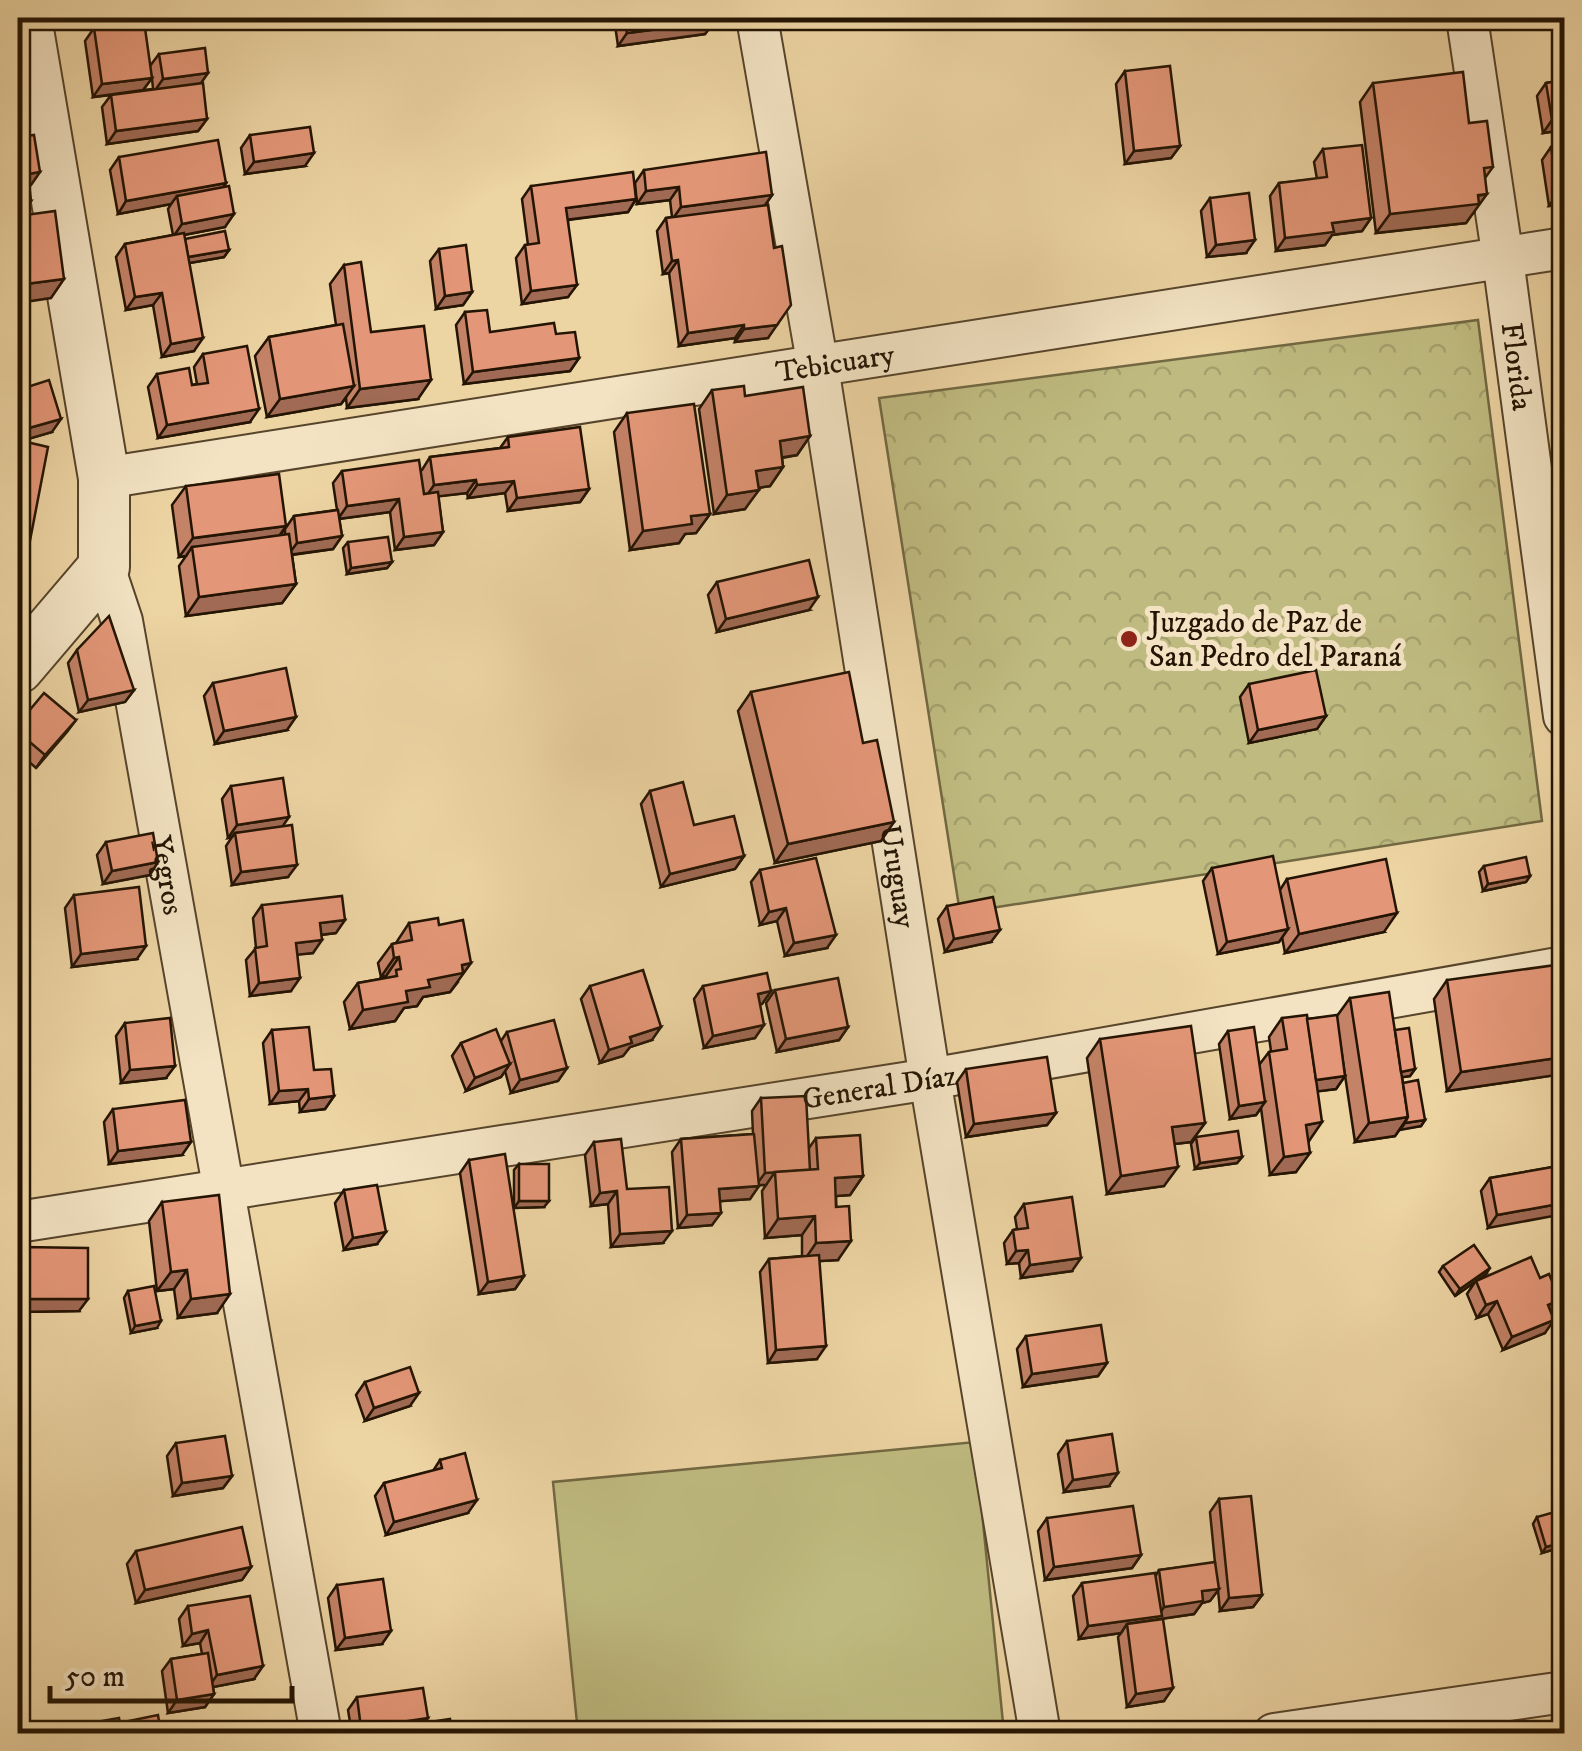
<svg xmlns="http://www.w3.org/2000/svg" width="1582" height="1751" viewBox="0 0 1582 1751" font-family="'IM FELL DW Pica',serif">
<defs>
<pattern id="park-crowns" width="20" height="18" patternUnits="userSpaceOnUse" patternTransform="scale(2.5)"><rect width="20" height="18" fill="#bfbb80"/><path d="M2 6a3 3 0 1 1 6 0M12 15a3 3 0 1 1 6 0" fill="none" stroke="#a4a06d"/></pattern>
</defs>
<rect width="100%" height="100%" fill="#edd4a3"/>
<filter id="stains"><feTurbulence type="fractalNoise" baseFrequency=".002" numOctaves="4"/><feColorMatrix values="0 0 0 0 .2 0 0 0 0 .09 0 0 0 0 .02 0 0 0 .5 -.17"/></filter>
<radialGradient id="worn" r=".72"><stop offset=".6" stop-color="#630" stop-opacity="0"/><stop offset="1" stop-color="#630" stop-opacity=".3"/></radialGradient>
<path fill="#bfbb80" stroke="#726842" stroke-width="2.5" d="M975,1442L1004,1733H578L553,1482Z"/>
<path fill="url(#park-crowns)" stroke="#726842" stroke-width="2.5" d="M1478,320L1542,821L960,913L879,398Z"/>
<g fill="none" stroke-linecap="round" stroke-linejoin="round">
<g stroke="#56442b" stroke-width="44">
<g id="minor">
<path id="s1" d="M757,18L818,367L930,1079L1040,1734"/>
<path id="s2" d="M1467,18L1503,259L1564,716"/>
<path id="s3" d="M104,478L1564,248"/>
<path id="s4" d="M104,567L122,621L321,1734"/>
<path id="s5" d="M18,1222L930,1079L1564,967"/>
<path d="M1274,1734L1564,1692"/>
</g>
</g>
<g stroke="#56442b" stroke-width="54">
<path id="tertiary" d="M18,668L104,567V478L26,18"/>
</g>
<use href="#minor" stroke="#f3e3c3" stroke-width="40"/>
<use href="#tertiary" stroke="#f3e3c3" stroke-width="50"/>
</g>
<g fill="#c48267" stroke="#241403" stroke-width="2.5" fill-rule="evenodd">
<path d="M614,18H713L714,22L705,34L618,46Z"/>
<path d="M94,28L150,66L159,54L201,83L207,119L198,131L107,144L102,107L111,95L93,97L85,41ZM152,78L153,89L143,90Z"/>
<path d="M1125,71L1180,146L1171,158L1125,164L1116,84Z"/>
<path d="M1564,80V130L1543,133L1537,96L1546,83Z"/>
<path d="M1373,83L1469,123L1493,167L1485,178L1474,213L1472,214L1466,223L1376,233L1360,102Z"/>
<path d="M250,135L305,166L245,174L241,148Z"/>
<path d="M1564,145V204L1549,206L1542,160L1551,147Z"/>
<path d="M1323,149L1371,218L1362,231L1332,235L1325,245L1276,251L1270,196L1279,183L1317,179L1314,162Z"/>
<path d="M119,157L226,183L223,187L225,227L184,235L185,239L229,250L224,257L189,263L194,351L162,357L153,305L126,310L116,257L125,244L173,235L168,209L171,204L118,214L110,170Z"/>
<path d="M644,170L772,195L765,205L768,338L735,342V338L679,346L669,273L663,274L657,231L666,218L672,217L670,200L637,204L635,183Z"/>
<path d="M531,186L636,199L628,212L568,220V297L522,304L516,258L525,245H528L522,199Z"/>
<path d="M1210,198L1246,253L1207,257L1201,211Z"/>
<path d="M439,249L472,292L463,305L436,309L430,261Z"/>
<path d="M344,265L371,332L418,399L347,408L346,398L341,404L267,417L255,356L269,337L336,325L330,284Z"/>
<path d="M465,312L490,332L556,334L579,358L570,371L464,384L456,325Z"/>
<path d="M203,354L250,422L158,438L148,387L157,374L192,385L197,384L194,367Z"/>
<path d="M18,390L52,432L20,441L28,551L18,566Z"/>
<path d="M712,390L745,396L810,436L797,455L782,458L783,467L770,486L758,488L745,509L714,514L699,409Z"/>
<path d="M627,413L710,514L696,533L685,534L679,543L630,550L614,432Z"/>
<path d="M508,437L589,489L580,502L508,511L505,493L468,498L467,493L438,496L443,532L434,545L395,550L390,512L339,519L342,536L333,549L292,555L296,584L282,603L186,616L179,566L186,556L179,557L172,505L186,486L286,526L280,536L285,535V529L294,516L337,510L333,483L342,471L422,470L430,457L500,448Z"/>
<path d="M348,542L392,562L387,568L347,574L343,548Z"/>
<path d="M717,582L809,610L717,632L708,595Z"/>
<path d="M77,650L134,690L125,702L79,712L68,663Z"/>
<path d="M213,683L287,730L215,744L204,696Z"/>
<path d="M1249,684L1326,716L1317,729L1249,743L1240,697Z"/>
<path d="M751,692L863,743L881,841L775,863L738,711Z"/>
<path d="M76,720L36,768L18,752V724Z"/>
<path d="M231,786L283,827L288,877L232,885L226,846L232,837L228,838L222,799Z"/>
<path d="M650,791L694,825L744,856L735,869L661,887L641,804Z"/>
<path d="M106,842L150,875L103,884L97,855Z"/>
<path d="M1484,866L1530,876L1526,882L1483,891L1479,872Z"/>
<path d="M1212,868L1280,890L1287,879L1384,932L1285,953L1282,937L1279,942L1218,954L1203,881Z"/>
<path d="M760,870L827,948L785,956L777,921L760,925L751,882Z"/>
<path d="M74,895L137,959L72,967L65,908Z"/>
<path d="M262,905L336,933L321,935L313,953L297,954L291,991L250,996L246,960L256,948L253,918Z"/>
<path d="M947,906L991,942L945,952L938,919Z"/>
<path d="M409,923L458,982L450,992L423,997L417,1006L404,1008L395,1021L350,1029L344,1002L358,983L386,978V976L381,977L378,963L392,944L396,943Z"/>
<path d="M1447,980L1563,1074L1447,1091L1434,999Z"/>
<path d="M590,986L652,1040L630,1047L623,1056L600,1063L581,999Z"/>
<path d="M703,986L771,991L762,1004H760L755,1038L704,1048L694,999Z"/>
<path d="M775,990L848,1027L839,1040L777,1052L766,1003Z"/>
<path d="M1350,998L1395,1030L1415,1069L1410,1076L1402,1077L1403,1083L1425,1120L1421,1126L1400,1129L1395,1136L1355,1142L1339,1035L1345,1076L1336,1089L1318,1091L1309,1141L1296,1172L1270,1175L1261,1108L1256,1115L1230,1119L1219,1044L1228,1031L1259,1065L1269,1052L1271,1051L1269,1037L1282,1018L1307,1019L1337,1016Z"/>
<path d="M125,1023L166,1078L121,1083L116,1036Z"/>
<path d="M272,1030L314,1070L334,1096L325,1109L300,1112L299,1101L270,1104L263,1043Z"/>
<path d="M507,1032L567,1068L558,1081L511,1093L505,1071L501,1077L466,1091L452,1056L461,1043L501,1041Z"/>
<path d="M1100,1039L1205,1123L1191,1142L1174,1144L1164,1186L1107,1194L1087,1058Z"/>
<path d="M966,1069L1056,1113L1047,1125L966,1137L957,1082Z"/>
<path d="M761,1098L809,1148L816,1138L863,1176L850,1195L836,1196L838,1260L819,1261L817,1359L768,1363L760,1272L769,1259L802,1256V1235L765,1238L762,1191L766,1185H759L750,1199L720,1201L712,1225L678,1228L672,1152L681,1139L753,1134L752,1111Z"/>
<path d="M113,1109L182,1155L109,1164L104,1122Z"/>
<path d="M1196,1137L1242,1157L1237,1163L1195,1169L1191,1144Z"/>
<path d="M594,1142L663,1243L611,1247L608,1204L591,1206L585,1155Z"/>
<path d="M469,1160L524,1276L515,1289L479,1294L460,1173Z"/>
<path d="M519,1164L544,1207L514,1208V1170Z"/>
<path d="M1564,1165L1488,1228L1481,1191L1490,1178Z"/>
<path d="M344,1190L377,1244L344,1250L335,1203Z"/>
<path d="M162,1202L217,1313L178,1318L174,1289L157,1291L149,1221Z"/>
<path d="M1024,1204L1072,1271L1021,1278L1019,1263L1007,1264L1004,1243L1013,1230L1017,1229L1015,1217Z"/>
<path d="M22,1247L79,1311L18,1312V1253Z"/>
<path d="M1443,1266L1486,1274L1478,1280L1551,1313L1545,1333L1503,1350L1488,1314L1477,1318L1467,1294L1475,1282L1455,1296L1439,1272Z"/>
<path d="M128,1291L157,1328L131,1333L124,1298Z"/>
<path d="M1564,1317V1366L1556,1329Z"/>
<path d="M1026,1336L1107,1363L1098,1376L1023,1387L1017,1349Z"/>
<path d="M365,1382L410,1406L365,1421L356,1395Z"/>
<path d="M1067,1441L1109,1486L1064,1492L1058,1454Z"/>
<path d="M176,1443L232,1476L223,1488L173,1496L167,1456Z"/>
<path d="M440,1460L468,1513L386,1535L375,1496L384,1483L433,1471Z"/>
<path d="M1219,1499L1262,1595L1253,1607L1220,1611L1218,1590L1210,1601L1202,1603L1194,1614L1159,1619L1164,1701L1127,1707L1118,1637L1121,1633L1079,1639L1073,1596L1082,1583L1156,1575L1159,1570L1215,1563L1210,1512Z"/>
<path d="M1537,1517L1562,1547L1542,1553L1533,1524Z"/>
<path d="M1047,1518L1141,1555L1132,1568L1045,1580L1038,1531Z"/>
<path d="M136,1551L251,1567L242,1580L136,1603L127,1564Z"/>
<path d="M337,1585L382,1644L336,1650L328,1598Z"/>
<path d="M188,1606L254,1679L213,1687L214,1694L205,1707L168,1713L162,1671L171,1659L202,1654L200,1643L183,1646L179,1619Z"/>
<path d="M357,1697L424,1723L452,1734H352L348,1710Z"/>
</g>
<g fill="#a06a54" stroke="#241403" stroke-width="2.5">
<path d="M83,18H125L79,24Z"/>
<path d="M184,18H205L182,21Z"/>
<path d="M714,22L705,34L618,46L627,33Z"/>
<path d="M208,73L199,86L154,92L163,79Z"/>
<path d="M152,78L143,90L93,97L102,84Z"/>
<path d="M1564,118V130L1543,133L1552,120Z"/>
<path d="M207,119L198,131L107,144L116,131Z"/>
<path d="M1180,146L1171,158L1125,164L1134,151Z"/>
<path d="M314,153L305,166L245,174L254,162Z"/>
<path d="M40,172L31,185L19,186L28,174Z"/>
<path d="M226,183L217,196H177L171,204L118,214L126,201Z"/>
<path d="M679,187L670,200L637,204L646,191Z"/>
<path d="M1564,192V204L1549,206L1558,193Z"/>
<path d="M1487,194L1466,223L1376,233L1390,214Z"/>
<path d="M772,195L763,208L672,220L681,207Z"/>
<path d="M636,199L628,212L557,221L566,208Z"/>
<path d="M31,201L22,213L18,214V203Z"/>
<path d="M234,214L225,227L173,237L182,224Z"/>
<path d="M1371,218L1362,231L1332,235L1325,245L1276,251L1285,238L1332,223Z"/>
<path d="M1255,240L1246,253L1207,257L1216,245Z"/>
<path d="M229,250L224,257L178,265L183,258Z"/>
<path d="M678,260L669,273L663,274L672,261Z"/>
<path d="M64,279L51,298L18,303V285Z"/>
<path d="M577,285L568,297L522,304L531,291Z"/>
<path d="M472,292L463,305L436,309L445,296Z"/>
<path d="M162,293L153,305L126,310L135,297Z"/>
<path d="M744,325L735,338L679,346L688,333Z"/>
<path d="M777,325L768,338L735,342L744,329Z"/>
<path d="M28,338L19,351H18V339Z"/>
<path d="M203,338L194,351L162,357L171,344Z"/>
<path d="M579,358L570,371L464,384L473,372Z"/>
<path d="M431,380L418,399L347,408L360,389Z"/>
<path d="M354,386L341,404L267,417L280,399Z"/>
<path d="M259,409L250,422L158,438L167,425Z"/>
<path d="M61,419L52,432L18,442V437L22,430Z"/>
<path d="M810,436L797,455L766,460L780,441Z"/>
<path d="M783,467L770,486L743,490L756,471Z"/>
<path d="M476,480L467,493L425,498L434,485Z"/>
<path d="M514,481L505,493L468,498L477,485Z"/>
<path d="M589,489L580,502L508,511L517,498Z"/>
<path d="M759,490L745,509L714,514L727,495Z"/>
<path d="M399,499L390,512L338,519L347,506Z"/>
<path d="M710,514L696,533L685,534L679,543L630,550L643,531L691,516Z"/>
<path d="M286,526L273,545L192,547L186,556L179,557L193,538Z"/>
<path d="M443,532L434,545L395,550L404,537Z"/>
<path d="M342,536L333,549L288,555L297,543Z"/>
<path d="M18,548L28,551L18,566Z"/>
<path d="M392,562L387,568L347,574L351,568Z"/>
<path d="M296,584L282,603L186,616L199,597Z"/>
<path d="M818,597L809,610L717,632L726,619Z"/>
<path d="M134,690L125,702L79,712L88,700Z"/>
<path d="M1326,716L1317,729L1249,743L1258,730Z"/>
<path d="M296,717L287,730L215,744L224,731Z"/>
<path d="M76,720L67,732L36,768L45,755Z"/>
<path d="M289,817L280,830L235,833L232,837L228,838L237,825Z"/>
<path d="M894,822L881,841L775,863L788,844Z"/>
<path d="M744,856L735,869L661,887L670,874Z"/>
<path d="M158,862L150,875L103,884L112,871Z"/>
<path d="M297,865L288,877L232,885L241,872Z"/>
<path d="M1530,876L1526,882L1483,891L1488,884Z"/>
<path d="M786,908L777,921L760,925L769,912Z"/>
<path d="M1397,913L1384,932L1285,953L1299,934Z"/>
<path d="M345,920L336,933L311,936L320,923Z"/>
<path d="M1288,929L1279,942L1218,954L1227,942Z"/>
<path d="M1000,930L991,942L945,952L954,939Z"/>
<path d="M836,935L827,948L785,956L794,943Z"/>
<path d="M322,940L313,953L287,956L296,943Z"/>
<path d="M146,946L137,959L72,967L81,954Z"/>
<path d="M399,957L386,976L381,977L394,958Z"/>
<path d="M471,963L450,992L423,997L417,1006L404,1008L395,1021L350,1029L363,1010L428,980L462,965Z"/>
<path d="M300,978L291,991L250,996L259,983Z"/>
<path d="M771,991L762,1004L749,1007L758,994Z"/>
<path d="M764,1025L755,1038L704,1048L713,1036Z"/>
<path d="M661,1027L652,1040L630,1047L623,1056L600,1063L609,1050L630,1037Z"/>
<path d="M848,1027L839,1040L777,1052L786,1039Z"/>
<path d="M1564,1057L1563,1074L1447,1091L1461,1072Z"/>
<path d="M510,1064L501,1077L466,1091L475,1078Z"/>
<path d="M175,1066L166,1078L121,1083L130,1070Z"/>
<path d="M567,1068L558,1081L511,1093L520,1080Z"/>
<path d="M1415,1069L1410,1076L1390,1079L1394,1073Z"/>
<path d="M1345,1076L1336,1089L1306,1093L1315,1080Z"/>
<path d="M308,1089L299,1101L270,1104L279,1091Z"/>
<path d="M334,1096L325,1109L300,1112L309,1099Z"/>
<path d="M1265,1102L1256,1115L1230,1119L1239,1106Z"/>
<path d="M1056,1113L1047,1125L966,1137L974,1124Z"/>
<path d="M1408,1117L1395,1136L1355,1142L1369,1123Z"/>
<path d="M1425,1120L1421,1126L1400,1130L1405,1123Z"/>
<path d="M1322,1122L1309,1141L1293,1144L1306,1125Z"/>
<path d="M1205,1123L1191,1142L1158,1146L1172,1127Z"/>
<path d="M191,1142L182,1155L109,1164L118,1151Z"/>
<path d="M1310,1153L1296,1172L1270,1175L1284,1157Z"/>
<path d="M1242,1157L1237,1163L1195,1169L1200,1163Z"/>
<path d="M1178,1167L1164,1186L1107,1194L1121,1176Z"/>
<path d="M775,1172L766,1185H756L765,1173Z"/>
<path d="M863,1176L850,1195L822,1197L835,1178Z"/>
<path d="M759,1186L750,1199L710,1202L719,1189Z"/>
<path d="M617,1191L608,1204L591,1206L600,1193Z"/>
<path d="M519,1201H549L544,1207L514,1208Z"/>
<path d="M1564,1203V1214L1488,1228L1497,1215Z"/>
<path d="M721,1213L712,1225L678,1228L687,1215Z"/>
<path d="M815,1216L802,1235L765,1238L778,1219Z"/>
<path d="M672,1231L663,1243L611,1247L620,1234Z"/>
<path d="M386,1232L377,1244L344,1250L353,1238Z"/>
<path d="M851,1241L838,1260L803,1262L816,1243Z"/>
<path d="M1028,1250L1019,1263L1007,1264L1016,1251Z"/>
<path d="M1081,1258L1072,1271L1021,1278L1030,1265Z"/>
<path d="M1490,1268L1486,1274L1455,1296L1460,1289Z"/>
<path d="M187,1270L174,1289L157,1291L171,1272Z"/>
<path d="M524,1276L515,1289L479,1294L488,1282Z"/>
<path d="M230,1294L217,1313L178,1318L191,1299Z"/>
<path d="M22,1299H88L79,1311L18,1312V1305Z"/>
<path d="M1560,1300L1551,1313L1548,1305Z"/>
<path d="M1497,1301L1488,1314L1477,1318L1486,1305Z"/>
<path d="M1554,1320L1545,1333L1503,1350L1512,1337Z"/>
<path d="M161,1321L157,1328L131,1333L135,1326Z"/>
<path d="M826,1346L817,1359L768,1363L776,1350Z"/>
<path d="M1107,1363L1098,1376L1023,1387L1032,1374Z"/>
<path d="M419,1393L410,1406L365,1421L374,1408Z"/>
<path d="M1118,1473L1109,1486L1064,1492L1073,1480Z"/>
<path d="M232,1476L223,1488L173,1496L182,1483Z"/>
<path d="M477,1500L468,1513L386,1535L394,1522Z"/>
<path d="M1564,1542L1562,1547L1542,1553L1546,1547Z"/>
<path d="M1141,1555L1132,1568L1045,1580L1054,1567Z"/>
<path d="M251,1567L242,1580L136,1603L145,1590Z"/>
<path d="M1219,1589L1210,1601L1202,1603L1194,1614L1127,1624L1121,1633L1079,1639L1088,1626L1158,1616L1164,1607L1202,1591Z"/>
<path d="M1262,1595L1253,1607L1220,1611L1229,1598Z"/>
<path d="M208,1630L200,1643L183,1646L192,1634Z"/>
<path d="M391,1631L382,1644L336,1650L345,1638Z"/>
<path d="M263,1666L254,1679L208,1688L217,1675Z"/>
<path d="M1173,1688L1164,1701L1127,1707L1136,1694Z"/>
<path d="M214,1694L205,1707L168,1713L177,1700Z"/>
<path d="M428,1718L419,1731L384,1729L381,1734H358L361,1728Z"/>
</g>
<g fill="#e49778" stroke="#241403" stroke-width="2.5">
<path d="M625,18H713L714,22L627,33Z"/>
<path d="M144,21L152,78L102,84L94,28Z"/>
<path d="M205,48L208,73L163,79L159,54Z"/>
<path d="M1170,66L1180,146L1134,151L1125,71Z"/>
<path d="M1463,72L1469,123L1487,121L1493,167L1484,168L1487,194L1478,195L1479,204L1390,214L1373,83Z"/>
<path d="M18,79L24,115L18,116Z"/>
<path d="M1564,80V118L1552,120L1546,83Z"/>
<path d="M203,83L207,119L116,131L111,95Z"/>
<path d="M310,127L314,153L254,162L250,135Z"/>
<path d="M34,135L40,172L28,174L31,201L18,203V137Z"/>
<path d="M218,140L226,183L126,201L119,157Z"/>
<path d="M1362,145L1371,218L1332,223L1334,232L1285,238L1279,183L1327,177L1323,149Z"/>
<path d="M1564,145V192L1558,193L1551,147Z"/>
<path d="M766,152L772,195L681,207L679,187L646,191L644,170Z"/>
<path d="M633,172L636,199L566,208L577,285L531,291L525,245L539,243L531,186Z"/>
<path d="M229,186L234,214L182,224L177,196Z"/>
<path d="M1249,193L1255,240L1216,245L1210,198Z"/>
<path d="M768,205L774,248L782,246L791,305L777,325L744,329V325L688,333L678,260L672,261L666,218Z"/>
<path d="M55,211L64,279L18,285V216Z"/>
<path d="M225,231L229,250L188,257L185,239Z"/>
<path d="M184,233L203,338L171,344L162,293L135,297L125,244Z"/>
<path d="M466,245L472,292L445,296L439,249Z"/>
<path d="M361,262L371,332L424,326L431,380L360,389L344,265Z"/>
<path d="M24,306L28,338L18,339V307Z"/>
<path d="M487,310L490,332L554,323L556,334L575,332L579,358L473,372L465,312Z"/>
<path d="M343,324L354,386L280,399L269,337Z"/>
<path d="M247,346L259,409L167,425L157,374L189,368L192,385L208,383L203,354Z"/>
<path d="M49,380L61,419L22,430L18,415V390Z"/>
<path d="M744,386L745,396L803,387L810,436L780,441L783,467L756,471L759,490L727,495L712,390Z"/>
<path d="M694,404L710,514L691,516L692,524L643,531L627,413Z"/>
<path d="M580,427L589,489L517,498L514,481L477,485L476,480L434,485L430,457L509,447L508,437Z"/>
<path d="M18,440L48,447L28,551L18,548Z"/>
<path d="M419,460L424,494L438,492L443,532L404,537L399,499L347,506L342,471Z"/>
<path d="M279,474L286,526L193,538L186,486Z"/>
<path d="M338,510L342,536L297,543L294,516Z"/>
<path d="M289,534L296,584L199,597L192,547Z"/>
<path d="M388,537L392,562L351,568L348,542Z"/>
<path d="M809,560L818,597L726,619L717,582Z"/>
<path d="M109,616L134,690L88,700L77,650Z"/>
<path d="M286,668L296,717L224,731L213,683Z"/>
<path d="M1316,670L1326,716L1258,730L1249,684Z"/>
<path d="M849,672L863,743L877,740L894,822L788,844L751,692Z"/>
<path d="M44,693L76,720L45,755L18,732V724Z"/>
<path d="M283,778L289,817L237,825L231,786Z"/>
<path d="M683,782L694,825L734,816L744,856L670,874L650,791Z"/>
<path d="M292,825L297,865L241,872L235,833Z"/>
<path d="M153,833L158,862L112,871L106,842Z"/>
<path d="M1273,856L1288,929L1227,942L1212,868Z"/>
<path d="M1526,857L1530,876L1488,884L1484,866Z"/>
<path d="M816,858L836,935L794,943L786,908L769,912L760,870Z"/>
<path d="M1386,859L1397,913L1299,934L1287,879Z"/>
<path d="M139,887L146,946L81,954L74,895Z"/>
<path d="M342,896L345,920L320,923L322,940L296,943L300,978L259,983L255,948L267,946L262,905Z"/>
<path d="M993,897L1000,930L954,939L947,906Z"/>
<path d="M438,918L439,925L463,920L471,963L462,965L463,973L428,980L430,987L406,991L408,1002L363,1010L358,983L397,976L396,970L401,969L399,957L394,958L392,944L412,940L409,923Z"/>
<path d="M1563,964L1564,974V1057L1461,1072L1447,980Z"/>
<path d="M643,970L661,1027L630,1037L632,1043L609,1050L590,986Z"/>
<path d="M767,973L771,991L758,994L764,1025L713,1036L703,986Z"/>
<path d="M838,978L848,1027L786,1039L775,990Z"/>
<path d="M1389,992L1408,1117L1369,1123L1350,998Z"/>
<path d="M1307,1015L1322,1122L1306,1125L1310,1153L1284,1157L1269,1052L1287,1049L1282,1018Z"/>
<path d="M1337,1015L1345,1076L1316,1080L1307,1019Z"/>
<path d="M170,1018L175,1066L130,1070L125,1023Z"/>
<path d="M554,1020L567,1068L520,1080L507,1032Z"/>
<path d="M1191,1026L1205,1123L1172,1127L1178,1167L1121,1176L1100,1039Z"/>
<path d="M309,1027L314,1070L331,1069L334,1096L309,1099L308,1089L279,1091L272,1030Z"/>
<path d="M1254,1027L1265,1102L1239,1106L1228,1031Z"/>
<path d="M1409,1028L1415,1069L1401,1072L1395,1030Z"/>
<path d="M496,1029L510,1064L475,1078L461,1043Z"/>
<path d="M1047,1057L1056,1113L974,1124L966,1069Z"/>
<path d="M1418,1080L1425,1120L1405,1123L1408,1117L1403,1083Z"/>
<path d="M806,1096L810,1170L765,1173L761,1098Z"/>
<path d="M185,1100L191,1142L118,1151L113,1109Z"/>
<path d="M1238,1131L1242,1157L1200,1163L1196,1137Z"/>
<path d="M754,1134L759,1186L719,1189L721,1213L687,1215L681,1139Z"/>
<path d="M860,1135L863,1176L835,1178L836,1207L849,1206L851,1241L816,1243L815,1216L778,1219L775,1172L818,1169L816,1138Z"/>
<path d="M621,1139L627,1189L669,1187L672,1231L620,1234L617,1191L600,1193L594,1142Z"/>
<path d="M505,1154L524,1276L488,1282L469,1160Z"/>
<rect x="519" y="1164" width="30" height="37"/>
<path d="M1564,1165V1203L1497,1215L1490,1178Z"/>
<path d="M377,1185L386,1232L353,1238L344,1190Z"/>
<path d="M219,1195L230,1294L191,1299L187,1270L171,1272L162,1202Z"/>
<path d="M1072,1197L1081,1258L1030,1265L1028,1250L1016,1251L1013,1230L1028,1228L1024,1204Z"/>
<path d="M1474,1245L1490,1268L1460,1289L1443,1266Z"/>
<path d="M22,1247L88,1248V1299H22Z"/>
<path d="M819,1255L826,1346L776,1350L769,1259Z"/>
<path d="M1531,1257L1540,1278L1549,1274L1560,1300L1548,1305L1554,1320L1512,1337L1497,1301L1486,1305L1476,1281Z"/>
<path d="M154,1286L161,1321L135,1326L128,1291Z"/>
<path d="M1101,1325L1107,1363L1032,1374L1026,1336Z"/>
<path d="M410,1367L419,1393L374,1408L365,1382Z"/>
<path d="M1112,1434L1118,1473L1073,1480L1067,1441Z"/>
<path d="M225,1436L232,1476L182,1483L176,1443Z"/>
<path d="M465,1453L477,1500L394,1522L384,1483L442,1468L440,1460Z"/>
<path d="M1251,1496L1262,1595L1229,1598L1219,1499Z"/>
<path d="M1133,1506L1141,1555L1054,1567L1047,1518Z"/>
<path d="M1558,1511L1564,1534V1542L1546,1547L1537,1517Z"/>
<path d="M242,1527L251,1567L145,1590L136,1551Z"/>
<path d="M1215,1562L1219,1589L1202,1591L1203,1601L1164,1607L1159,1570Z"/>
<path d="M1155,1573L1162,1616L1088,1626L1082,1583Z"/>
<path d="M383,1579L391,1631L345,1638L337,1585Z"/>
<path d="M250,1596L263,1666L217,1675L208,1630L192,1634L188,1606Z"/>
<path d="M1163,1619L1173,1688L1136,1694L1127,1624Z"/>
<path d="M208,1653L214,1694L177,1700L171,1659Z"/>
<path d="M423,1688L428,1718L361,1728L357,1697Z"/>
<path d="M158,1715L161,1734H121L119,1723Z"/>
<path d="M119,1718L121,1734H76L74,1726Z"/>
<path d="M450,1719L452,1734H385L384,1729Z"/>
</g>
<circle fill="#8f2418" stroke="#f3e3c3" stroke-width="4" cx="1129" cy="639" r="10"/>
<g text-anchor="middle" stroke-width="10" stroke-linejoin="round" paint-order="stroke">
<g font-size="30" fill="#241403" stroke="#f3e3c3">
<text dy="10" stroke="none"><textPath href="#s3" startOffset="740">Tebicuary</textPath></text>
<text dy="10" stroke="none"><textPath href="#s2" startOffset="352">Florida</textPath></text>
<text dy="10" stroke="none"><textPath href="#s4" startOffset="315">Yegros</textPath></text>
<text dy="10" stroke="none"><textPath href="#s1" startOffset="870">Uruguay</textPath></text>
<text dy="10" stroke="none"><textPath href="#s5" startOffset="872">General Díaz</textPath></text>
</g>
<g font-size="30" fill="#241403" stroke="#f3e3c3" text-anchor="start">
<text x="1149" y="632">Juzgado de Paz de<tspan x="1149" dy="34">San Pedro del Paraná</tspan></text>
</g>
</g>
<rect width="1582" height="1751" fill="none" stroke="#edd4a3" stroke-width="60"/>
<rect x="20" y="20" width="1542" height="1711" fill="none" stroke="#241403" stroke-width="5"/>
<rect x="30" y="30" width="1522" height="1691" fill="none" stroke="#241403" stroke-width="2.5"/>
<path d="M50 1686v15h242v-15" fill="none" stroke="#241403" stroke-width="5"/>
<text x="65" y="1686" font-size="30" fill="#241403" stroke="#f3e3c3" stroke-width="8" paint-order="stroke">50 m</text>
<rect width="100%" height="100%" filter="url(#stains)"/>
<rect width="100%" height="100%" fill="url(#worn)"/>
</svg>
